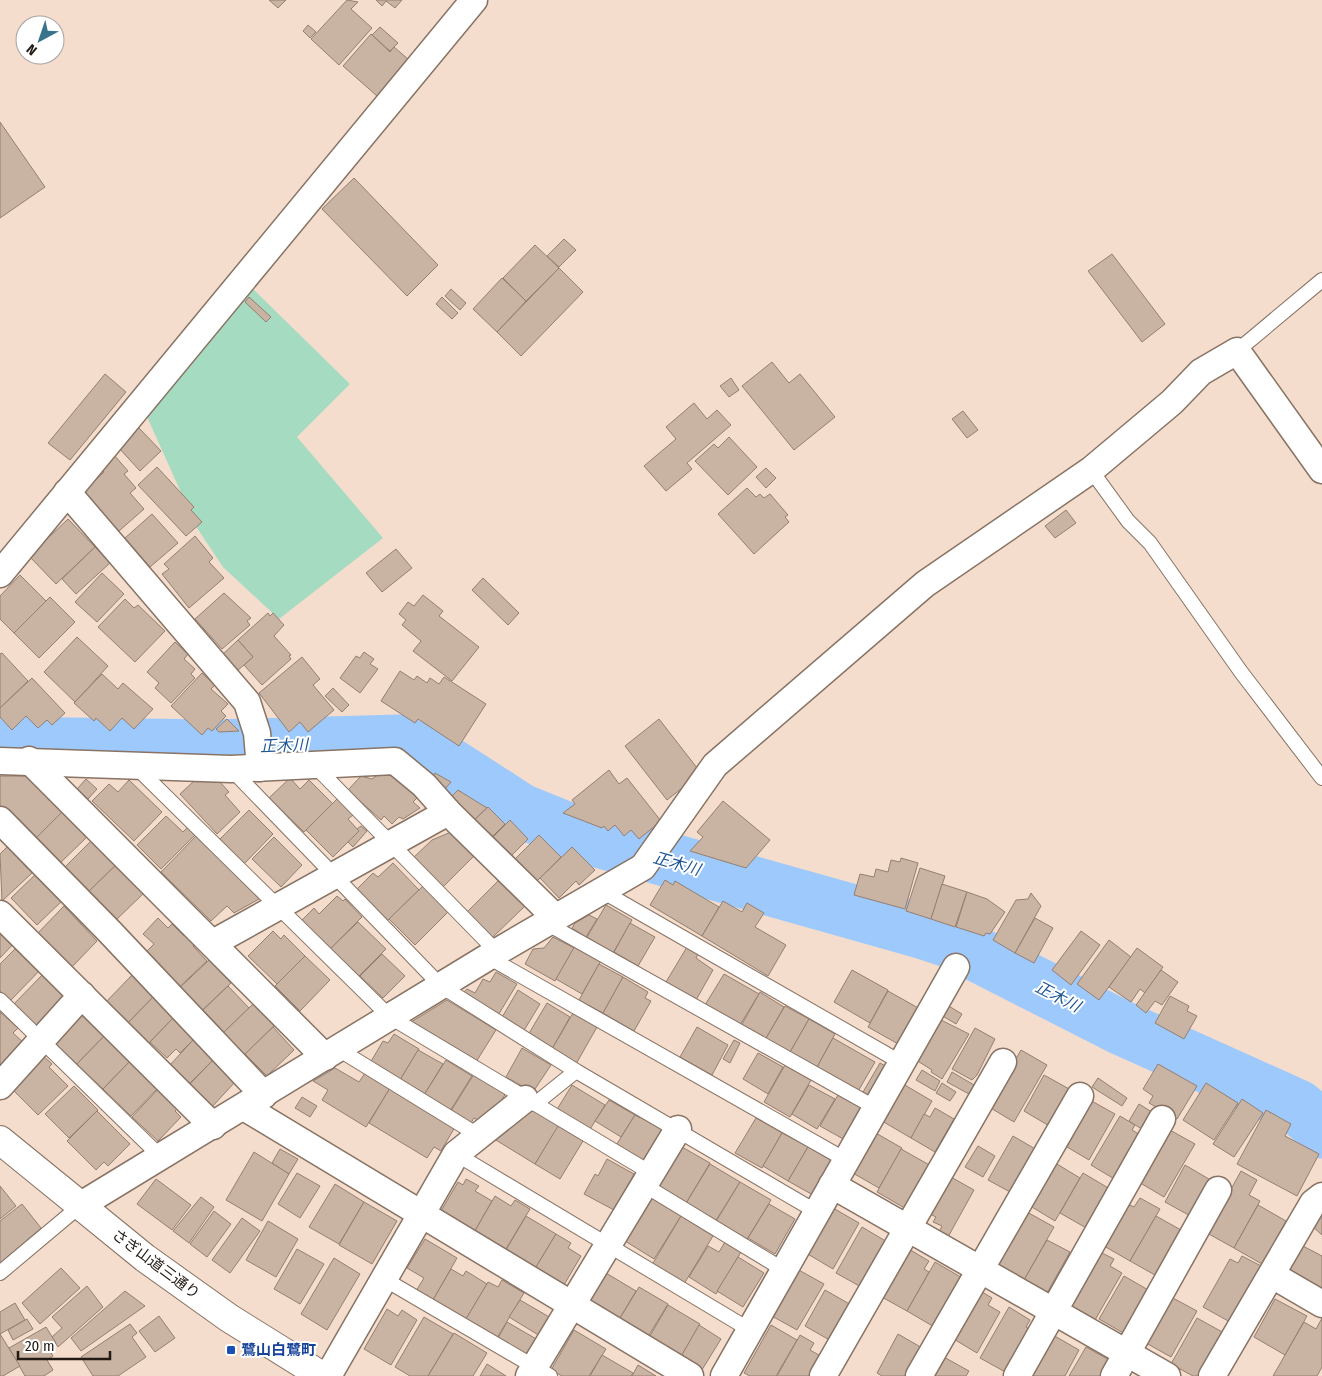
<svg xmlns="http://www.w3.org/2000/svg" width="1322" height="1376" viewBox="0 0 1322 1376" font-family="'Fira Sans Condensed','Noto Sans JP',sans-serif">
<rect width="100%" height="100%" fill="#f4ddcc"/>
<path fill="#a5dbc0" d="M249,285L350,384L297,437L383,538L279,619L223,567L197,528L144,410Z"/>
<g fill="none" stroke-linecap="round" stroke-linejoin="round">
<path stroke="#9ec9fc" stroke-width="55" d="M0,744L213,747L399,742L442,760L521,811L580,835L921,931L951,941L1122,1028L1298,1107L1314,1121L1322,1131"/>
</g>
<g fill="#c9b3a3" stroke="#947f70">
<path d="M269,0H286L278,8Z"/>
<path d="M347,0L358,2L351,9L372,28L339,65L311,39Z"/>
<path d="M376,0H402L395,8L386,1L382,6Z"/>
<path d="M308,25L316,32L310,38L303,31Z"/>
<path d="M380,27L398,43L390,51L372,35Z"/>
<path d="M371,34L390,52L394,47L409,60L377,96L343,66Z"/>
<path d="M0,122L45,187L0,218Z"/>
<path d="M354,178L438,265L407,296L322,209Z"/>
<path d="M564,239L576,250L559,267L547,256Z"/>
<path d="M535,245L559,268L526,301L503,278Z"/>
<path d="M1112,254L1165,324L1142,342L1088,271Z"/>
<path d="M559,268L583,292L521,356L497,332Z"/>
<path d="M502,278L526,301L497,332L473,309Z"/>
<path d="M451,289L466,303L460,310L445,296Z"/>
<path d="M249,297L271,317L266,322L245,302Z"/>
<path d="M442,297L458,313L452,319L436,304Z"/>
<path d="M772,362L789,383L800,374L835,417L794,450L742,386Z"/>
<path d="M105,374L126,392L70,460L48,443Z"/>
<path d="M731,378L739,390L729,397L720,386Z"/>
<path d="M694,403L707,419L717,410L731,425L687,463L692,469L666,491L644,466L676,439L666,427Z"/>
<path d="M963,411L978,430L967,438L952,419Z"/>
<path d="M139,428L161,451L140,471L118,447Z"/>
<path d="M729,437L757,467L728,495L695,461L714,444L718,448Z"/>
<path d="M114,455L128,471L124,474L136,488L130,493L144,509L119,531L83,491L104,472L100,468Z"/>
<path d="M157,467L194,507L191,510L202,522L186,536L138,485Z"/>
<path d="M766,468L776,478L766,488L756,477Z"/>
<path d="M747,488L756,497L760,494L764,498L770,494L788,515L785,517L789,522L754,554L718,514Z"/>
<path d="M1066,510L1076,523L1055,538L1045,526Z"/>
<path d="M152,514L178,543L150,567L125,538Z"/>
<path d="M68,519L95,547L56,584L29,556Z"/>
<path d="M195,536L213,558L209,562L224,578L189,608L162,574L169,569L164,564Z"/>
<path d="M95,547L110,563L76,594L62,579Z"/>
<path d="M396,549L412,568L382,592L366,573Z"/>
<path d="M102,573L124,594L97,622L75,602Z"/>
<path d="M20,575L46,601L14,633L0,619V596Z"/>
<path d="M483,578L519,613L508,625L472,590Z"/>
<path d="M224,593L251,618L247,621L250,625L222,649L195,619Z"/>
<path d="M423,595L443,611L439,616L479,647L452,681L413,651L421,641L402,625L406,620L399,614L408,602L414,606Z"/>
<path d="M50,597L75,622L39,658L14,633Z"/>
<path d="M125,599L134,608L138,605L165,631L135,662L98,627Z"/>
<path d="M268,613L270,616L273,613L284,625L274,636L291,655L289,656L291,659L262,685L244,665L253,657L238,640Z"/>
<path d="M77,637L108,666L75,702L44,672Z"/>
<path d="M238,640L253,657L237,671L222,655Z"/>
<path d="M175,642L188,654L184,659L195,669L191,674L195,678L171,703L155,688L159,683L147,672Z"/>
<path d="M364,652L374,659L370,664L378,669L360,693L340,678L356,656L360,658Z"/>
<path d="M2,653L28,681L0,708V654Z"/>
<path d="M302,657L320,679L313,685L334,710L308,732L300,722L289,732L259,693Z"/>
<path d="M400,671L414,680L417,676L427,683L430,678L439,684L444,677L486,704L459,746L418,719L415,723L381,701Z"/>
<path d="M202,673L215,685L211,689L228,704L221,711L226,716L212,731L208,728L202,735L171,706Z"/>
<path d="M102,674L118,689L123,683L153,709L134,729L122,718L110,731L96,718L94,721L74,703Z"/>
<path d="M32,678L65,713L52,725L47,720L38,728L26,716L12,730L0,717V708Z"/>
<path d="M333,688L349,705L342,712L325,696Z"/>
<path d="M227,719L239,731L219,732L216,729Z"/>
<path d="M659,719L701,773L667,800L625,746Z"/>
<path d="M609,770L619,784L627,778L661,821L639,839L631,830L624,836L615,825L608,831L604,826L602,828L563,813L575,804L572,800Z"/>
<path d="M435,773L451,782L443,791L430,780Z"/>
<path d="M379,774L393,776L406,788L408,785L419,796L413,802L420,808L403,819L399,817L392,824L384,816L381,820L348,790L361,776L372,779Z"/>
<path d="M0,776H26L38,788L40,786L50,795L47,798L62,813L33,841L0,807Z"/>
<path d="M290,778L300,789L309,780L333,804L304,832L269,798Z"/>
<path d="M86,779L97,789L88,799L77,789Z"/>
<path d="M129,780L162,812L134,841L92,801L109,784L118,792Z"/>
<path d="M194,781H219L229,792L225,795L240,812L217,834L180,794Z"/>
<path d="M458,790L487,808L471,823L448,800Z"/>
<path d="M337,799L353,815L348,819L359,831L333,857L306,830Z"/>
<path d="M723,801L770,840L746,868L690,851L703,837L697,832Z"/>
<path d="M488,807L505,824L489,840L471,823Z"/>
<path d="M64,810L89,835L56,867L32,842Z"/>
<path d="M249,810L273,834L244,864L220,839Z"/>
<path d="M166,816L183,832L188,827L195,835L161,869L137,845Z"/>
<path d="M510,820L528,839L508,859L489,841Z"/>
<path d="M361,826L367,831L353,847L348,842L359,831L357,829Z"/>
<path d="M451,832L474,856L442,888L413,858L432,840Z"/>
<path d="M539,835L561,857L533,885L511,863Z"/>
<path d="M196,836L259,899L234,913L227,906L211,921L161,872Z"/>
<path d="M274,837L302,865L281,887L252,859Z"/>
<path d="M93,839L117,864L84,896L60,872Z"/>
<path d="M11,843L25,857L21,861L32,873L2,901L0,854Z"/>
<path d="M572,847L595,870L579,885L576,881L559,898L540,878Z"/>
<path d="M901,858L918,863L905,909L854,895L860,874L874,877L876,869L888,872L891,860L900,862Z"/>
<path d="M393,863L419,890L386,922L355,891L373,873L378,877Z"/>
<path d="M117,864L145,892L115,921L87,893Z"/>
<path d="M920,868L945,876L931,919L906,911Z"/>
<path d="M39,871L65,898L37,925L11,898Z"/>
<path d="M499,880L525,906L492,938L466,913Z"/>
<path d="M665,880L673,885L675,881L719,907L702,936L650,905Z"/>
<path d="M942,884L967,892L955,927L931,919Z"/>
<path d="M423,886L449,911L415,945L389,919Z"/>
<path d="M967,892L987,899L1005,912L990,934L986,933L984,936L956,927Z"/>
<path d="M1031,893L1041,906L1015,953L993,940L1016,900L1028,899Z"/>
<path d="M337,896L343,901L345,899L362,917L328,951L300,922L314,908L319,914Z"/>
<path d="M723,901L742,912L747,903L764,913L755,927L786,945L768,976L702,936Z"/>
<path d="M606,905L632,920L613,953L587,937Z"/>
<path d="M64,906L97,941L71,968L36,935Z"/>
<path d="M589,915L597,919L586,937L572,928L575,923Z"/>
<path d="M158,918L168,928L172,924L184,936L186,934L195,944L193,946L207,961L172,994L139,959L154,944L143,934Z"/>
<path d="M1035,918L1053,928L1034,963L1015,953Z"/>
<path d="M358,922L386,949L356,979L328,951Z"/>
<path d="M630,923L655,937L638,966L614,952Z"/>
<path d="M0,925L16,941L0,958Z"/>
<path d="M273,931L281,939L284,935L305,956L277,984L248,956Z"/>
<path d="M1081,931L1100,945L1071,985L1052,970Z"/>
<path d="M553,937L574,948L555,981L525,964L533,949L544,948Z"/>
<path d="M1109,940L1131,957L1099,1000L1077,984Z"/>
<path d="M20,944L43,967L10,1001L0,991V964Z"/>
<path d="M576,944L602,959L582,994L556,979Z"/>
<path d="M687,947L698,954L696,958L713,970L696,1000L666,982Z"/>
<path d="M1137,948L1163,967L1145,993L1140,989L1131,1002L1109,987Z"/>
<path d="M382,954L405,976L383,998L360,976Z"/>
<path d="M305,956L330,980L300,1011L275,986Z"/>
<path d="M209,960L231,983L195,1017L173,994Z"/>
<path d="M599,964L623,977L603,1013L579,1000Z"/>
<path d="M852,970L888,990L870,1023L834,1002Z"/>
<path d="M1161,970L1178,982L1162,1005L1155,1001L1146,1013L1136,1005Z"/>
<path d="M46,971L71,995L37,1030L12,1006Z"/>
<path d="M496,972L517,984L497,1017L461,995L467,989L475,993L483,979L490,982Z"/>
<path d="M133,974L155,995L126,1025L104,1004Z"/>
<path d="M724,974L759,994L740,1025L705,1005Z"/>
<path d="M623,977L648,992L645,998L651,1001L634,1031L603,1013Z"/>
<path d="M228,986L249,1008L224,1032L203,1010Z"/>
<path d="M518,990L540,1004L523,1032L501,1019Z"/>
<path d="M888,991L920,1009L900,1045L868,1027Z"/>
<path d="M760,992L784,1007L765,1040L741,1026Z"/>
<path d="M154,996L175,1016L148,1044L127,1024Z"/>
<path d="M1170,996L1189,1006L1187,1011L1197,1016L1184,1039L1155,1023Z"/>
<path d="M447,1000L496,1030L476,1062L411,1022Z"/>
<path d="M254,1003L275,1025L242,1057L221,1035Z"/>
<path d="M547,1003L570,1017L552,1049L528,1035Z"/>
<path d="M947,1005L962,1014L956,1024L941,1015Z"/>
<path d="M785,1006L809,1019L789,1054L765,1040Z"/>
<path d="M0,1012L18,1028L13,1033L25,1044L0,1072Z"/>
<path d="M82,1012L105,1035L77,1064L54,1042Z"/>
<path d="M573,1013L597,1027L576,1064L552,1049Z"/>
<path d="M174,1017L195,1038L180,1053L176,1049L167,1058L150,1042Z"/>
<path d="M809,1019L835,1034L816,1069L789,1054Z"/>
<path d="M941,1020L969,1034L942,1079L931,1072L932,1070L916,1060Z"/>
<path d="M273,1027L294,1050L267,1076L245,1054Z"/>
<path d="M697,1027L728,1045L712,1075L680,1057Z"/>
<path d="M975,1028L995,1039L977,1075L972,1080L952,1069Z"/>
<path d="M106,1034L132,1059L103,1089L77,1064Z"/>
<path d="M394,1034L419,1049L400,1080L370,1063L383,1041L388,1043Z"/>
<path d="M833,1038L875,1062L857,1093L816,1069Z"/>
<path d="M194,1039L214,1059L189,1084L170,1065Z"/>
<path d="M734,1040L740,1043L730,1063L723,1059Z"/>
<path d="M522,1048L551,1065L533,1092L506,1077Z"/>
<path d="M418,1050L443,1064L424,1095L400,1080Z"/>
<path d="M1021,1050L1047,1065L1014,1122L989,1107Z"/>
<path d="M40,1053L52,1064L49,1067L68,1086L38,1115L9,1086Z"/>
<path d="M758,1053L783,1067L768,1094L743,1079Z"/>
<path d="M133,1058L161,1085L131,1116L103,1089Z"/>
<path d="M214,1059L235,1082L211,1108L188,1086Z"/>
<path d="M446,1060L472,1076L450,1111L424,1095Z"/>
<path d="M880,1063L887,1067L870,1096L863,1092Z"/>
<path d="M1158,1064L1197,1086L1177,1119L1149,1103L1153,1096L1143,1089Z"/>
<path d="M785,1065L811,1080L790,1117L764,1102Z"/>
<path d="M335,1068L359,1082L365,1073L390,1088L366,1127L322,1100L328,1090L313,1081Z"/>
<path d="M922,1070L940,1081L935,1091L916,1080Z"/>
<path d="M952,1072L974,1085L969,1094L947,1082Z"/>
<path d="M474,1074L506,1093L495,1111L482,1122L474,1118L471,1123L451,1111Z"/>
<path d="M1044,1075L1071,1090L1051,1127L1024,1111Z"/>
<path d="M1098,1078L1127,1098L1122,1106L1092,1087Z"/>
<path d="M942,1083L956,1092L950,1101L936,1093Z"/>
<path d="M1206,1083L1238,1103L1214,1140L1183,1120Z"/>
<path d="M903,1084L932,1101L911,1138L882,1121Z"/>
<path d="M572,1085L605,1105L589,1131L556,1111Z"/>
<path d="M809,1085L835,1099L817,1129L792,1114Z"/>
<path d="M74,1086L98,1110L69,1138L45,1114Z"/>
<path d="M160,1087L180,1106L175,1111L181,1117L158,1141L132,1117Z"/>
<path d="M390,1088L455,1127L441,1151L434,1147L427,1158L369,1123Z"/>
<path d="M838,1095L863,1109L845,1140L820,1126Z"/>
<path d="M302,1097L317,1106L310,1117L295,1108Z"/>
<path d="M1088,1099L1115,1114L1089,1160L1062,1144Z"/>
<path d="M1242,1099L1263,1113L1234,1157L1213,1144Z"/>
<path d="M609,1100L635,1115L621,1137L595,1121Z"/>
<path d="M1139,1104L1155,1114L1145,1131L1129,1121Z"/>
<path d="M528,1107L559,1126L535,1164L491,1137L515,1118L520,1121Z"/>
<path d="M935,1108L954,1119L935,1152L911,1138L924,1114L930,1117Z"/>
<path d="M1266,1110L1291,1124L1285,1136L1319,1154L1297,1196L1237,1164Z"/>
<path d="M97,1111L130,1144L108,1166L104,1162L96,1170L67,1141Z"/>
<path d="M635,1115L640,1118L642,1116L665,1130L644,1164L615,1147Z"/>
<path d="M1120,1116L1135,1125L1132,1130L1142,1136L1116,1180L1091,1165Z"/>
<path d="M756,1118L782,1133L762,1168L735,1153Z"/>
<path d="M558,1126L583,1141L560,1179L535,1164Z"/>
<path d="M1168,1129L1195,1144L1164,1197L1137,1181Z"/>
<path d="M874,1132L902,1148L879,1188L851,1172Z"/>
<path d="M782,1133L808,1147L788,1181L763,1166Z"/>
<path d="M1013,1136L1037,1150L1012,1193L988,1180Z"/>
<path d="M978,1146L995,1156L983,1177L965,1167Z"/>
<path d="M682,1147L710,1163L685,1205L658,1188Z"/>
<path d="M808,1147L832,1161L813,1195L788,1181Z"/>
<path d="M280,1149L298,1159L289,1174L272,1163Z"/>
<path d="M901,1149L933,1167L908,1210L877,1192Z"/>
<path d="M254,1152L289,1174L262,1221L226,1200Z"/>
<path d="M607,1159L634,1174L614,1210L584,1194L595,1174L598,1176Z"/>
<path d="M1052,1161L1080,1178L1055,1221L1027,1204Z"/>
<path d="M710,1164L740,1182L715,1222L685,1205Z"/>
<path d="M1185,1165L1214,1182L1194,1218L1165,1202Z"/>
<path d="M1241,1171L1257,1180L1249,1195L1260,1201L1234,1248L1207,1233Z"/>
<path d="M297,1173L320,1186L300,1218L278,1204Z"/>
<path d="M1083,1173L1110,1189L1088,1229L1060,1213Z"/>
<path d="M949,1176L974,1190L948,1237L939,1232L942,1226L933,1222L936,1217L928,1213Z"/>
<path d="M156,1179L191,1205L172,1230L137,1204Z"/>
<path d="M466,1179L479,1186L475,1191L492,1201L472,1236L438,1216L458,1182L463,1185Z"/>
<path d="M740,1182L771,1200L746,1241L715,1223Z"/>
<path d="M335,1184L364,1202L339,1244L309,1227Z"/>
<path d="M0,1186L16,1206L0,1219Z"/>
<path d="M495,1196L511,1206L515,1200L530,1209L503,1254L472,1236Z"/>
<path d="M201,1197L214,1207L189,1243L173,1231Z"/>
<path d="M651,1198L681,1216L654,1259L625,1241Z"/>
<path d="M1140,1198L1160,1209L1130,1261L1104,1246L1128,1204L1134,1207Z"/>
<path d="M364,1202L397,1221L372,1264L339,1245Z"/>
<path d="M22,1204L41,1228L0,1263V1221Z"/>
<path d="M769,1204L795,1219L775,1254L748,1238Z"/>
<path d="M1258,1205L1286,1221L1262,1264L1234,1248Z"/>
<path d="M833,1208L859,1223L833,1269L806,1253Z"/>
<path d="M214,1211L231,1224L207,1257L190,1244Z"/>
<path d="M1027,1212L1054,1227L1024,1280L997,1265Z"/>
<path d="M526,1216L556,1234L533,1272L503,1255Z"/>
<path d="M681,1216L713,1236L684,1284L652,1265Z"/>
<path d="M1156,1216L1181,1230L1155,1275L1130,1261Z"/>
<path d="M1322,1216V1235L1312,1226Z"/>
<path d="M242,1218L260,1231L230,1273L212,1260Z"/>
<path d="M268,1221L298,1239L276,1277L246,1260Z"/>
<path d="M862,1227L889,1243L863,1288L836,1273Z"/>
<path d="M556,1234L571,1243L568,1248L581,1256L561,1290L533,1272Z"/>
<path d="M425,1239L457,1258L433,1300L416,1291L424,1278L407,1268Z"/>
<path d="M1047,1240L1070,1252L1047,1293L1024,1280Z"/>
<path d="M725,1242L741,1252L716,1294L689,1277L708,1246L719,1252Z"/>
<path d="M1301,1245L1322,1256V1290L1286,1269Z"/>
<path d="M907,1248L929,1261L924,1269L929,1272L907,1311L880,1296Z"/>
<path d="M297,1249L324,1264L300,1304L274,1289Z"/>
<path d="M1100,1252L1114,1259L1110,1266L1122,1273L1095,1320L1070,1306Z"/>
<path d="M1242,1256L1261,1266L1230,1322L1203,1307L1230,1259L1238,1263Z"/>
<path d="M738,1257L764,1273L743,1307L717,1291Z"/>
<path d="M334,1258L360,1274L327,1330L301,1314Z"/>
<path d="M935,1262L964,1279L936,1328L907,1311Z"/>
<path d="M61,1268L80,1288L40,1324L22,1303Z"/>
<path d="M451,1269L463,1276L466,1271L487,1284L466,1319L433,1300Z"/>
<path d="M797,1269L824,1284L797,1330L770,1315Z"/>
<path d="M606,1273L636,1291L617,1323L586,1305Z"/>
<path d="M1124,1276L1150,1291L1125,1334L1099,1319Z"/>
<path d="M502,1280L524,1293L497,1338L466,1319L488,1282L498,1287Z"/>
<path d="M87,1286L103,1307L58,1347L52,1337L62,1328L52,1317Z"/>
<path d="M639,1287L668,1304L646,1340L617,1323Z"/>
<path d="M825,1290L853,1306L833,1342L805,1326Z"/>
<path d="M979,1290L992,1298L988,1305L1000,1312L977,1353L952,1338Z"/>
<path d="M125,1291L145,1306L81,1351L71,1338Z"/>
<path d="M1171,1297L1197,1311L1171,1357L1146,1343Z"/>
<path d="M1275,1299L1307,1316L1285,1355L1254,1337Z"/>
<path d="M520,1300L551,1318L540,1336L509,1317Z"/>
<path d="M15,1303L25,1320L0,1334V1312Z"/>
<path d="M668,1305L700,1324L682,1355L668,1347L665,1352L647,1341Z"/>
<path d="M1009,1307L1030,1320L1026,1327L1034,1331L1009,1374L980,1358Z"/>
<path d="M387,1309L398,1316L402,1310L417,1320L391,1365L364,1349Z"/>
<path d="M159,1316L175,1338L155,1352L139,1331Z"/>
<path d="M424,1317L453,1334L428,1376H410L395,1367Z"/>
<path d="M1197,1318L1224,1333L1199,1376H1193L1171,1364Z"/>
<path d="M1322,1318V1367L1317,1376H1273L1304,1322L1316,1329Z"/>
<path d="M27,1319L33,1329L13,1340L8,1330Z"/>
<path d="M507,1322L538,1340L528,1356L498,1338Z"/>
<path d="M130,1324L137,1333L132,1337L146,1357L118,1376H93L81,1357Z"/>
<path d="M699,1325L721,1339L700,1373L679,1360Z"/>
<path d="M771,1325L797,1340L776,1376H750L744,1373Z"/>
<path d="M46,1327L56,1343L48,1348L53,1356L47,1360L53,1370L44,1376H25L9,1348Z"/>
<path d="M574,1330L606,1349L589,1376H562L551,1370Z"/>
<path d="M454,1333L487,1353L473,1376H428Z"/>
<path d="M0,1334L20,1366L3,1376H0Z"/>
<path d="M898,1334L924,1349L908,1376H882L877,1373Z"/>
<path d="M800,1335L814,1343L810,1350L824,1358L813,1376H777Z"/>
<path d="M1053,1335L1079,1350L1065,1376H1030Z"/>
<path d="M1086,1347L1113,1362L1106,1376H1069Z"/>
<path d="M602,1355L633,1373L631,1376H590Z"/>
<path d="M942,1356L969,1371L966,1376H932Z"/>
<path d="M487,1364L506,1376H480Z"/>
<path d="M638,1365L656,1376H632Z"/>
</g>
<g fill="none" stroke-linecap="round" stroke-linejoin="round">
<g stroke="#887364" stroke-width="16">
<g id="lane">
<path d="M1237,351L1322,280"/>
<path d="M1091,470L1128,521L1150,543L1241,672L1322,778"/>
<path d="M315,766L497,952"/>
<path d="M136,767L390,1017L651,1173"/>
<path d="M231,769L441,986L576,1071L817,1212"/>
<path d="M600,890L902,1063"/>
<path d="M546,923L876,1108"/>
<path d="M488,957L846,1160"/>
<path d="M0,1000L162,1158"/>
<path d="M338,1049L478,1135"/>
<path d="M535,1104L576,1071"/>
<path d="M456,1154L750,1330"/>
<path d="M644,1185L784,1270"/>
<path d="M0,1273L81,1205"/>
<path d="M384,1279L550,1376"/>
</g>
</g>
<g stroke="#887364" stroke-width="29">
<g id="street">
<path d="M67,492L247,702L257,733L260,768"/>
<path d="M0,574L474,0"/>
<path d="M29,760L325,1057"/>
<path d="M0,761L231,769L395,761L424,785L448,812L555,917"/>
<path d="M0,820L109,931L264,1095"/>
<path d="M0,914L213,1126"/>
<path d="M213,943L448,812"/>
<path d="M0,1086L82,995"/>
<path d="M244,1107L690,1376"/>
<path d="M832,1185L1167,1376"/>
<path d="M81,1205L488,957L643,867L715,765L925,584L1091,470L1172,402L1201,372L1237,351L1322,470"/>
<path d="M1272,1275L1322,1304"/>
<path d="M328,1376L456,1154L525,1099"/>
<path d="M529,1376L678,1129"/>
<path d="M724,1376L956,967"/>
<path d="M823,1376L1003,1062"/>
<path d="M919,1376L1080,1096"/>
<path d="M1017,1376L1162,1119"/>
<path d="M1114,1376L1218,1190"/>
<path d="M1212,1376L1313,1203L1322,1196"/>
</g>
</g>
<g stroke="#887364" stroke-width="30">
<path id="secondary" d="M0,1140L145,1258L229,1318L322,1376"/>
</g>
<use href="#lane" stroke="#fff" stroke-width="14"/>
<use href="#street" stroke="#fff" stroke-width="26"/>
<use href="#secondary" stroke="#fff" stroke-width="28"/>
</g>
<rect fill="#1a4fb4" stroke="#fff" stroke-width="2" x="226" y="1345" width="10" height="10" rx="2.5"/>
<g text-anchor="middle" stroke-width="4" stroke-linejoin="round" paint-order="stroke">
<g font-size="15" fill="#221a14" stroke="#fff">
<text transform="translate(156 1264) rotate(37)" y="5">さぎ山道三通り</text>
</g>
<g font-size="15" font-weight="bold" fill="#164399" stroke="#fff" text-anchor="start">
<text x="241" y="1355">鷺山白鷺町</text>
</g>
<g font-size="16" font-style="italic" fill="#1e5694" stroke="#fff">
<text transform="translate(284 745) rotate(-2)" y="6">正木川</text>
<text transform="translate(677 863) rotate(16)" y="6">正木川</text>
<text transform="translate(1058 996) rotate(27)" y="6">正木川</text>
</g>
</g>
<g transform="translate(40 40) rotate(220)"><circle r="24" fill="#ffffff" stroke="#a7a3a1"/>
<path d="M0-4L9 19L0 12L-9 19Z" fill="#38738b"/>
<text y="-8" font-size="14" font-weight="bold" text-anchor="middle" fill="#221a14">N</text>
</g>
<path d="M18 1351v8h92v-8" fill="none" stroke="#221a14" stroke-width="2.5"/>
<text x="25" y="1351" font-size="15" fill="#221a14" stroke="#ffffff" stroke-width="4" paint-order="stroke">20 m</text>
</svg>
